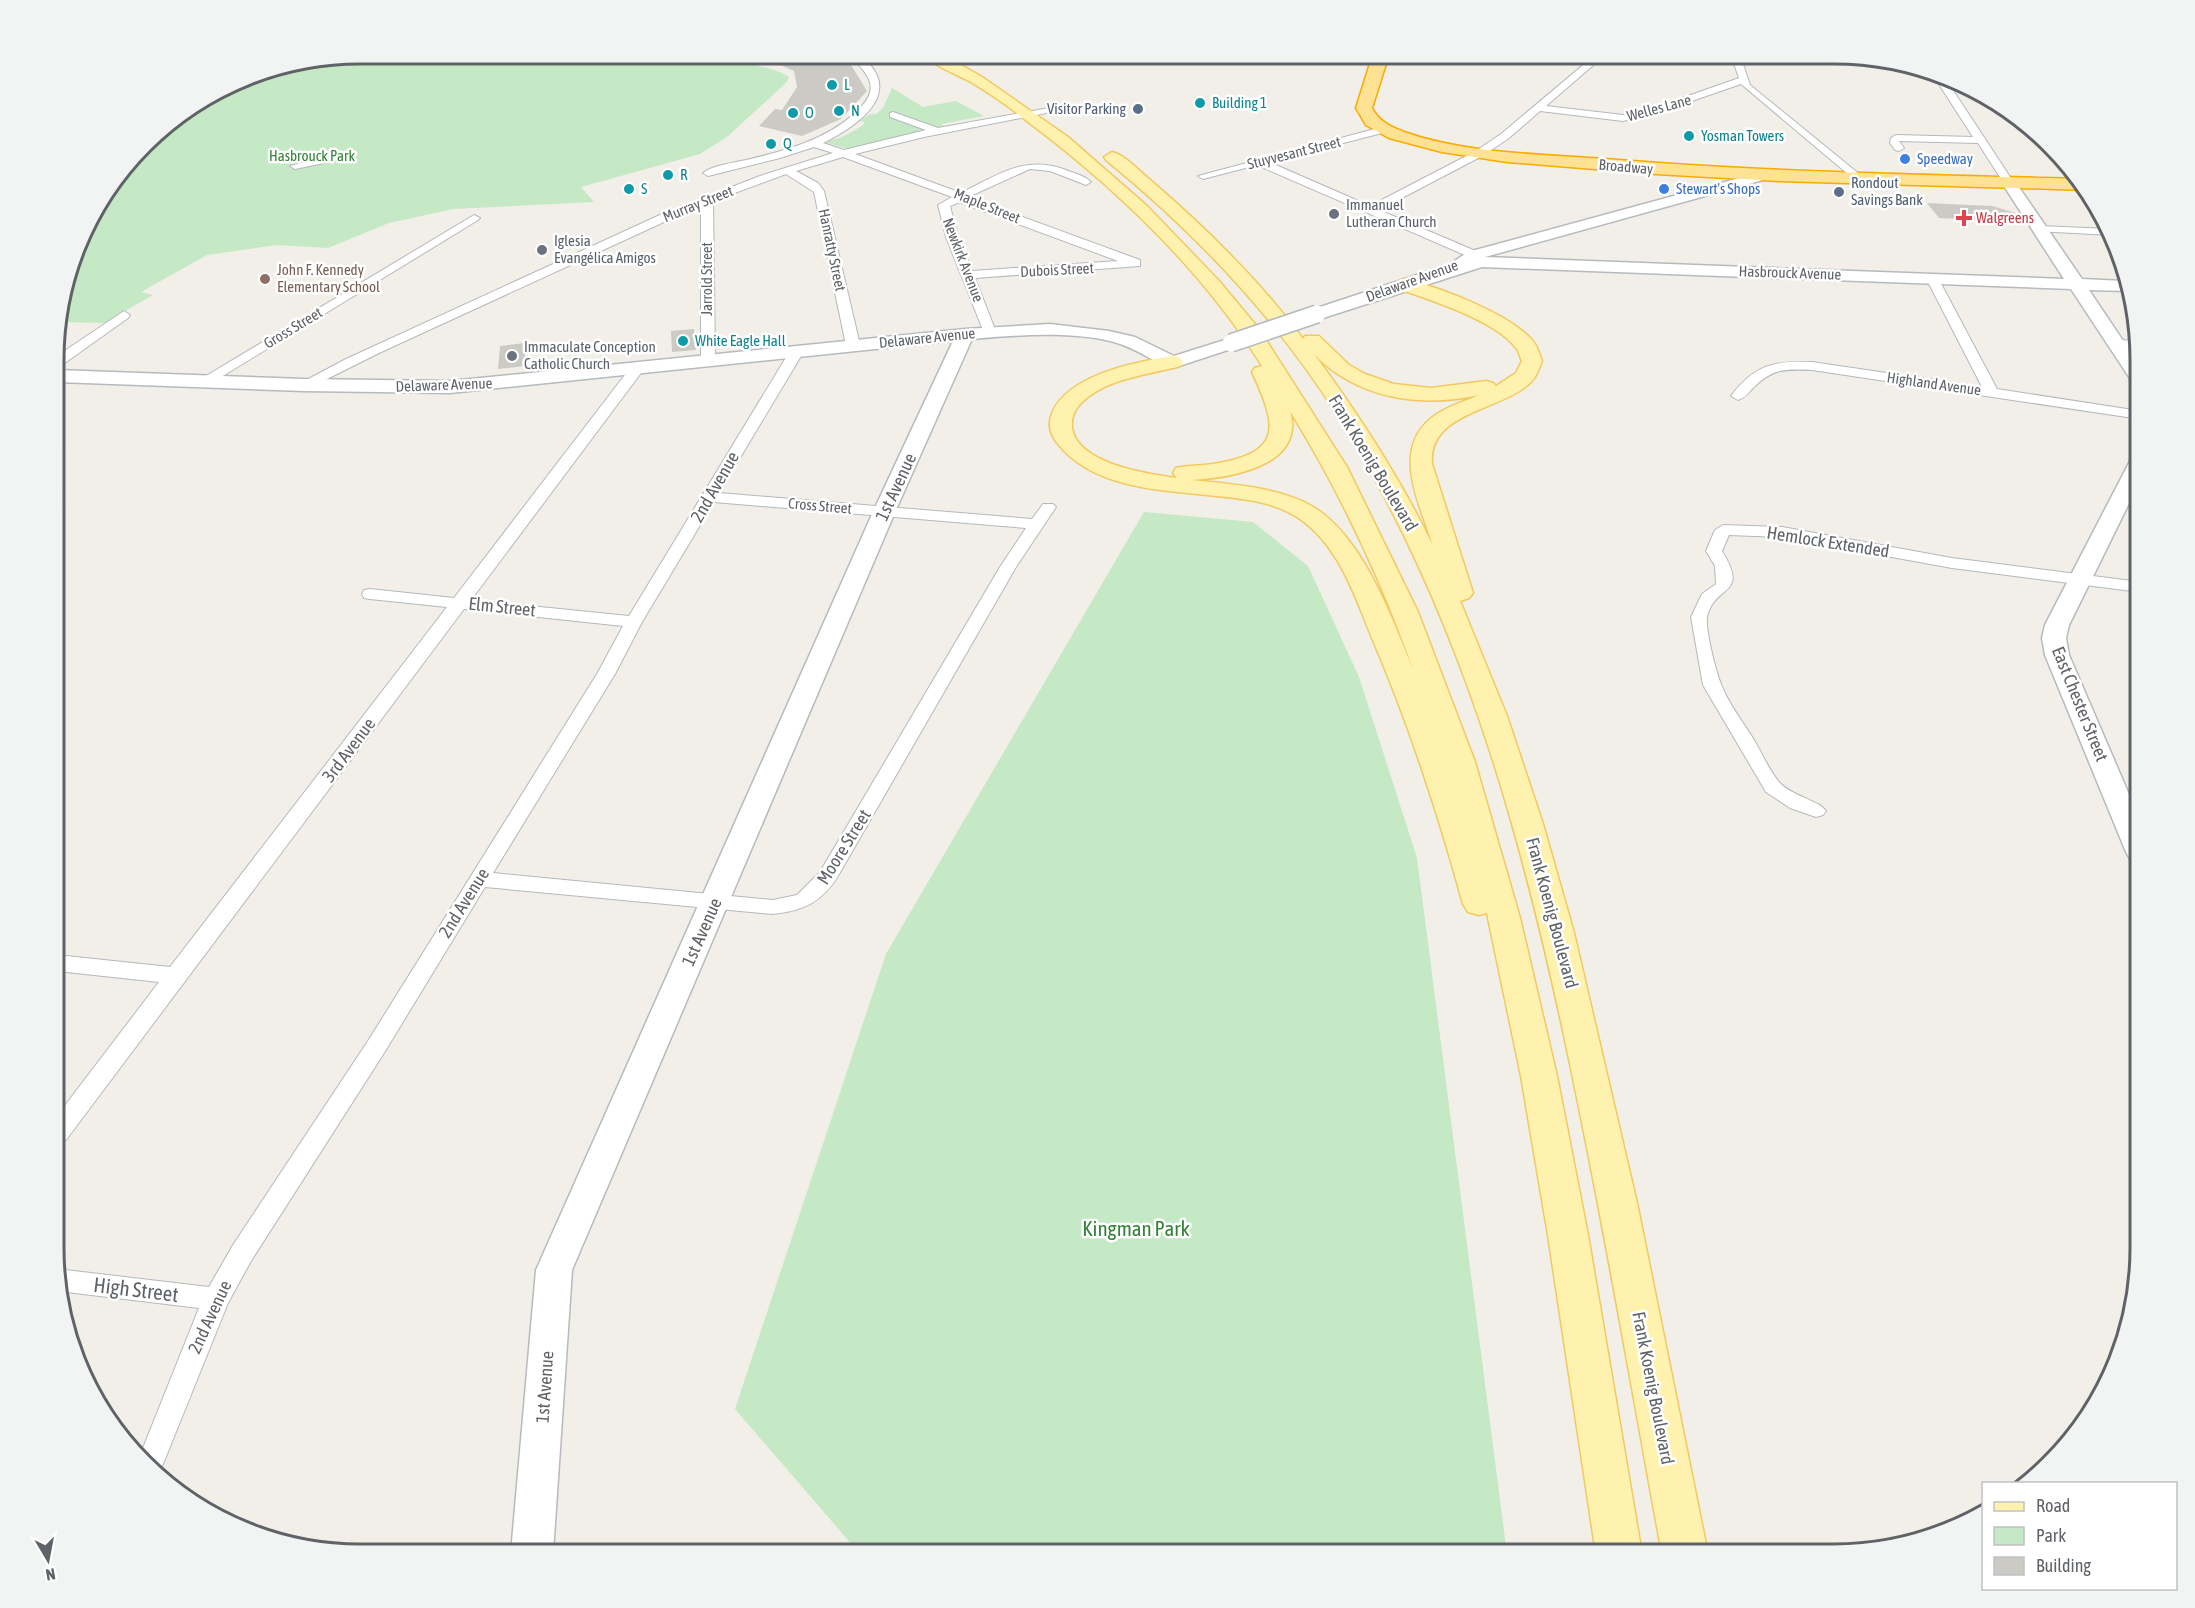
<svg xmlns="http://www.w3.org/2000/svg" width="2195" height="1608" viewBox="0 0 2195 1608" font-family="'Asap Condensed',sans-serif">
<rect width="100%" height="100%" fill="#f1efe8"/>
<g fill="#c5e8c5">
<path d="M360,54H697V59C726,64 763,61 789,77L787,82L728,136L700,154L581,187L594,202L453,209L389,223L328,248L276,245L207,255L141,292L153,295L104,323L57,322L86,225L158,130L243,77Z"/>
<path d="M892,88L923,107L956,101L984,116L941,124L943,126L849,149L823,142L826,140C839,141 852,132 863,125L865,122L860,121L870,114H876L883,108Z"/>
<path d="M1144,512L1253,522L1308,566L1359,677L1417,858L1507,1554H860L735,1409L886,954Z"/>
</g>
<g fill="#cccac5">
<path d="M755,54H838L848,60L867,91L841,119L802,136L759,126L775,109L782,110L797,87L794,71Z"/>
<path d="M1927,203L1992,206L2019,214L2024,222L1939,218Z"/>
<path d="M694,329L696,350L672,352L671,331Z"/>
<path d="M525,343V366L498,369L500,346Z"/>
</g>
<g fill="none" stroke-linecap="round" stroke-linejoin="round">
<g stroke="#b5b8bc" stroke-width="2">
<g id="street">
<path d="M848,54H858C908,91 859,125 823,143L844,150L926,130L890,117V113L893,112L938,128L1049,108L1051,110L1046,113L924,137L855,154L961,193C1000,174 1026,153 1071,172C1078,174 1086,177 1091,182L1086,185L1050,171L1030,169L968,197L1140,260V266L975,278L996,332L995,335H985L946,237L938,205L952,197L843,157L796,171L818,183L824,191L860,345L858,348H848L846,345L814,192L786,174L713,201L715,359L713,362H703L701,359V205L379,353L309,388H299L297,385L346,359L662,214L760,176L833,153L814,147L780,158L708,176L703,173C713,165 733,163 746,160C785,151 825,140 855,113C883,88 869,75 848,54ZM960,202L964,204L1118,261L972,271L958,237L950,206Z"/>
<path d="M1595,55H1605L1546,106L1623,115L1651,109L1739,78L1731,55H1740L1750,85L1864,178L1859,181L1855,180L1741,84L1657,113L1623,121L1540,111L1509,138L1484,155L1379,210L1478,252V258L1474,259L1257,165L1203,179L1198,176L1386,126L1391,129L1390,131L1269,162L1370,206L1476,151L1501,134Z"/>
<path d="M1933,70L1943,75L2014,183L2013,185H2005L1978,143L1899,141L1904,148L1899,151L1895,150L1890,143L1891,138L1896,135L1973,137L1931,72Z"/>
<path d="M330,156L335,159L334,161L295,169L290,166Z"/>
<path d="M474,215L480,218L478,220L208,385L203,386L196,382Z"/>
<path d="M2039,226L2110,229L2112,235L2035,231L2033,229Z"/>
<path d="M1932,274L1938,278L1997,389L2140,411V419L1812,370C1785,369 1773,368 1753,388C1748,393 1745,398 1738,400L1731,396C1755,364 1774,361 1812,362L1982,387L1926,278Z"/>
<path d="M124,311L130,315L128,318L62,365L57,366V356Z"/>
<path d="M2117,340L2140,341V349L2112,347L2110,344Z"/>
<path d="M797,347L804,351L719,493L1032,519L1043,504H1053L1056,507L1016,567L838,876C822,902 803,911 773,914L485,887L384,1053L251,1261L228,1303L159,1474L141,1453L199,1308L58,1291L57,1269L209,1287L233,1245L368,1041L597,674L623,626L464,609L66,1140L57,1143V1116L159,982L57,971V955L170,967L447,607L370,599L364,598L362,594L364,590L370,589L454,598L634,363L639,362L646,366L644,369L471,600L629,616L790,351ZM714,502L1026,528L1000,567L820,872L797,895L773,900L493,873L615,674L642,622Z"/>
<path d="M1723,525L1782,527L1952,558L2140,582V592L1952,568L1782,537L1729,535L1722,551C1750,597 1715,583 1707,617C1705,629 1716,672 1721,684C1728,703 1743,722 1754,740C1762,753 1769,771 1780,783C1790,795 1820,801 1826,811L1823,815L1816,817L1790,808L1766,792L1703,685L1691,617L1702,594L1716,584L1715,566L1706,551L1715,530Z"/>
</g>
</g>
<g stroke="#b6babf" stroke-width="3">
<g id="secondary">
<path d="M1348,54H1369L1385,61L1379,65Z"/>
<path d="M1765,171L1772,175L1770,178L1485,257L2064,279L2002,183L2009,179L2014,180L2082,279L2124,281L2127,291L2089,290L2140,366V385L2133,383L2071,289L1482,267L1323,318H1311L1308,314L1311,310L1450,264L1468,252Z"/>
<path d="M1050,324L1109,331L1135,337L1174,356L1231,338L1237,339L1240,343L1237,347L1173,368C1155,363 1140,351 1123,345C1082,330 1015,335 972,339L895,512L572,1270L553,1553H511L536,1270L873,512L953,341L450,393L304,391L57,382V370L304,379L450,381L965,329Z"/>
<path d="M2140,455V481L2069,625L2066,638L2069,655L2140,820V861L2130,859L2126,852L2045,655L2042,638L2045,625L2130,461L2133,457Z"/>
</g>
</g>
<g stroke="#f2c960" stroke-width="3">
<g id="primary">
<path d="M924,54H942L982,77L1068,137L1147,206L1220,282L1259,329L1347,467L1418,612L1475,762L1520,918L1557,1076L1588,1235L1642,1554H1596L1548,1235L1521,1076L1488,918L1487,913L1479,915L1468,912L1463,904C1438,813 1409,724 1372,638C1355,596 1339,546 1300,519C1287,510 1270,504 1254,501C1192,489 1102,498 1059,445C1050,435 1047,423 1053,411C1071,374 1136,362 1173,356L1180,358L1183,362L1180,366C1147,375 1108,378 1082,402C1075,409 1071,417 1072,427C1076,464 1148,474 1177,478L1173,473L1176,468C1188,465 1201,466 1213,464C1284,453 1277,426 1252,372L1255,368L1262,366C1202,269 1114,186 1023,118C1007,105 989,93 971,82C956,74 935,67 924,54ZM1290,411C1340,492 1381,579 1413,669C1390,614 1360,528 1304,502C1269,486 1228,484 1191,480C1230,478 1306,466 1290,411Z"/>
<path d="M1112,152C1125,155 1138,170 1149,179C1205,227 1260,281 1303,339L1305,336H1319L1349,365L1365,374L1394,384L1431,388L1486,381L1493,383L1496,386L1516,373L1522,361C1520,357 1519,351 1516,348C1497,321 1430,300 1399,289L1397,285L1399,281L1406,279C1440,288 1515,315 1535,344C1538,349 1540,355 1542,361C1539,368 1537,376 1531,382C1502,411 1428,411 1432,464L1473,593L1469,598L1460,601L1507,716L1543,824L1574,933L1637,1203L1708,1554H1662C1635,1407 1610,1260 1580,1113C1532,871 1470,627 1338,416C1276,318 1197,234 1106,160L1104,157ZM1314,354C1357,399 1421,408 1479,395C1465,401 1449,406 1437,414C1388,446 1420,503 1433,546C1400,478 1359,415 1314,354Z"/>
</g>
</g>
<g stroke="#f9ab00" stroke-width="3">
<path id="highway" d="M1373,54H1389L1372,108C1378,121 1391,127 1404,132C1467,154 1539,154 1605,159C1764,172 1922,175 2081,179L2088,190L1779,181L1656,174L1507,162L1442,152L1389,138L1366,125L1356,108Z"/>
</g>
<use href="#street" fill="#fff" fill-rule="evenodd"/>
<use href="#secondary" fill="#fff" fill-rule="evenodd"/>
<use href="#primary" fill="#fff2af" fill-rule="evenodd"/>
<use href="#highway" fill="#fde293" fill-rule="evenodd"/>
<g stroke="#b6babf" stroke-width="20" stroke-linecap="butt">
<path id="secondary-bridge" d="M1231,343L1317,314"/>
</g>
<use href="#secondary-bridge" stroke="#fff" stroke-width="17"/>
</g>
<g fill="#0f9aa8" stroke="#fff" stroke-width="2">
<circle cx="832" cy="85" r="6"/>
<circle cx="1200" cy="103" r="6"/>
<circle cx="839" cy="111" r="6"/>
<circle cx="793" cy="113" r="6"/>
<circle cx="1689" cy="136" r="6"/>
<circle cx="771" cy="144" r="6"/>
<circle cx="668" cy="175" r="6"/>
<circle cx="629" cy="189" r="6"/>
<circle cx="683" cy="341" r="6"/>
</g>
<g fill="#5c6f8a" stroke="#fff" stroke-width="2">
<circle cx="1138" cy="109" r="6"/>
<circle cx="1839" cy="192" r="6"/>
</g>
<g fill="#3f7fe0" stroke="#fff" stroke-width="2">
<circle cx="1905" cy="159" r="6"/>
<circle cx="1664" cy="189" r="6"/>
</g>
<g fill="#6b7280" stroke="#fff" stroke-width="2">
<circle cx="1334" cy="214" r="6"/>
<circle cx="542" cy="250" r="6"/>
<circle cx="512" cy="356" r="6"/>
</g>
<path fill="#e0444e" stroke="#fff" stroke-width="2" d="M1961 209h6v6h6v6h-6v6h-6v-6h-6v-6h6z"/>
<circle fill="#8d6e63" stroke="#fff" stroke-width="2" cx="265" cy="279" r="6"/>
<g text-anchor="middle" stroke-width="5" stroke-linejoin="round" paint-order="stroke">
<g font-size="15" fill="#0d838f" stroke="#fff" text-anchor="start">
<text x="844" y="90">L</text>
<text x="1212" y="108">Building 1</text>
<text x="851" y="116">N</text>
<text x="805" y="118">O</text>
<text x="1701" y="141">Yosman Towers</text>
<text x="783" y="149">Q</text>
<text x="680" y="180">R</text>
<text x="641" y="194">S</text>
<text x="695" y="346">White Eagle Hall</text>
</g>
<g font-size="15" fill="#5f6368" stroke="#fff">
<text transform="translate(1659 108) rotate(-15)" y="5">Welles Lane</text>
<text transform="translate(1294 153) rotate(-14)" y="5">Stuyvesant Street</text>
<text transform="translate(1626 167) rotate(5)" y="5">Broadway</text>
<text transform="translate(698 204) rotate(-22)" y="5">Murray Street</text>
<text transform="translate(987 206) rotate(22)" y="5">Maple Street</text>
<text transform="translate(832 250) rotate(78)" y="5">Hanratty Street</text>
<text transform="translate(963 260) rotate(69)" y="5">Newkirk Avenue</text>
<text transform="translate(1057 270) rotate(-3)" y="5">Dubois Street</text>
<text transform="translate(1790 273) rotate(2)" y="5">Hasbrouck Avenue</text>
<text transform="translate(707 279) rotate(-90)" y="5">Jarrold Street</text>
<text transform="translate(1412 281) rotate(-20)" y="5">Delaware Avenue</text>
<text transform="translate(293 328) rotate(-31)" y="5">Gross Street</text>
<text transform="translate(927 338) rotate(-6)" y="5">Delaware Avenue</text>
<text transform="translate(1934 384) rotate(8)" y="5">Highland Avenue</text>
<text transform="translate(444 385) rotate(-2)" y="5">Delaware Avenue</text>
<text transform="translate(820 506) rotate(5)" y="5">Cross Street</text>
</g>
<g font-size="15" fill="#4e5e75" stroke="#fff" text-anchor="end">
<text x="1126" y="114">Visitor Parking</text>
<text x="1851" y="188" text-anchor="start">Rondout<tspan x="1851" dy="17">Savings Bank</tspan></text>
</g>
<g font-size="15" fill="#348238" stroke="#fff">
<text x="312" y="161">Hasbrouck Park</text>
</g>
<g font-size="15" fill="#366cbe" stroke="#fff" text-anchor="start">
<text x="1917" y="164">Speedway</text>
<text x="1676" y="194">Stewart's Shops</text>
</g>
<g font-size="15" fill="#5b616d" stroke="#fff" text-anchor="start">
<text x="1346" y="210">Immanuel<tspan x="1346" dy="17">Lutheran Church</tspan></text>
<text x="554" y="246">Iglesia<tspan x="554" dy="17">Evangélica Amigos</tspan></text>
<text x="524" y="352">Immaculate Conception<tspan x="524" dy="17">Catholic Church</tspan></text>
</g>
<g font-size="15" fill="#be3a42" stroke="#fff" text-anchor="start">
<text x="1976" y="223">Walgreens</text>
</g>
<g font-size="15" fill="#785e54" stroke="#fff" text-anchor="start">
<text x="277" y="275">John F. Kennedy<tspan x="277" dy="17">Elementary School</tspan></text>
</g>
<g font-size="18" fill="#5f6368" stroke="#fff">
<text transform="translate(1373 463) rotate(59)" y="6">Frank Koenig Boulevard</text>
<text transform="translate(715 487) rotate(-60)" y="6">2nd Avenue</text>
<text transform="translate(896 487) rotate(-65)" y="6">1st Avenue</text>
<text transform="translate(1828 542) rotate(9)" y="6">Hemlock Extended</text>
<text transform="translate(502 607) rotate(6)" y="6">Elm Street</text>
<text transform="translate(2080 704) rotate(68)" y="6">East Chester Street</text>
<text transform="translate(349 750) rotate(-53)" y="6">3rd Avenue</text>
<text transform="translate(844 847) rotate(-58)" y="6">Moore Street</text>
<text transform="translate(464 903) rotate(-58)" y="6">2nd Avenue</text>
<text transform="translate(1552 913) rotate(75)" y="6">Frank Koenig Boulevard</text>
<text transform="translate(702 932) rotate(-66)" y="6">1st Avenue</text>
<text transform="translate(210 1317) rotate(-65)" y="6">2nd Avenue</text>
<text transform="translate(545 1387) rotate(-86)" y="6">1st Avenue</text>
<text transform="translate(1653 1388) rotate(79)" y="6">Frank Koenig Boulevard</text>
</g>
<g font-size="21" fill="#348238" stroke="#fff">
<text x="1136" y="1236">Kingman Park</text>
</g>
<g font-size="21" fill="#5f6368" stroke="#fff">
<text transform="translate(136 1290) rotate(7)" y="7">High Street</text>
</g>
</g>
<path d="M0 0H2195V1608H0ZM360 64H1834A296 296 0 0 1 2130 360V1248A296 296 0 0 1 1834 1544H360A296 296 0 0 1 64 1248V360A296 296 0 0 1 360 64Z" fill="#f2f3f3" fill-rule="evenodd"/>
<path fill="none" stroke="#5f6368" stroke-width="3" d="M360 64H1834A296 296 0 0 1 2130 360V1248A296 296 0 0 1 1834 1544H360A296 296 0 0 1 64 1248V360A296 296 0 0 1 360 64Z"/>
<rect x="1982" y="1482" width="195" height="108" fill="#ffffff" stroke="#bfc1c3" stroke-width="1.5"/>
<rect x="1994" y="1502" width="30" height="9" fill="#fff2af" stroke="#bfc1c3" stroke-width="1.5"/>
<text x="2036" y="1512" font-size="18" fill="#5f6368">Road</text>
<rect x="1994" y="1527" width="30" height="18" fill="#c5e8c5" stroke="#bfc1c3" stroke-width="1.5"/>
<text x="2036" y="1542" font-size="18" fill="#5f6368">Park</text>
<rect x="1994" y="1557" width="30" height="18" fill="#cccac5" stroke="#bfc1c3" stroke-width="1.5"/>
<text x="2036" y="1572" font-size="18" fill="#5f6368">Building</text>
<g transform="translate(48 1560) rotate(170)" stroke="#ffffff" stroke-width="4.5" paint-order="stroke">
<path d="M0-4.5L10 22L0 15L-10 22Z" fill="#5f6368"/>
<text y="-9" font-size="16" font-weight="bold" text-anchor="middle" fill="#5f6368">N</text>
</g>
</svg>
